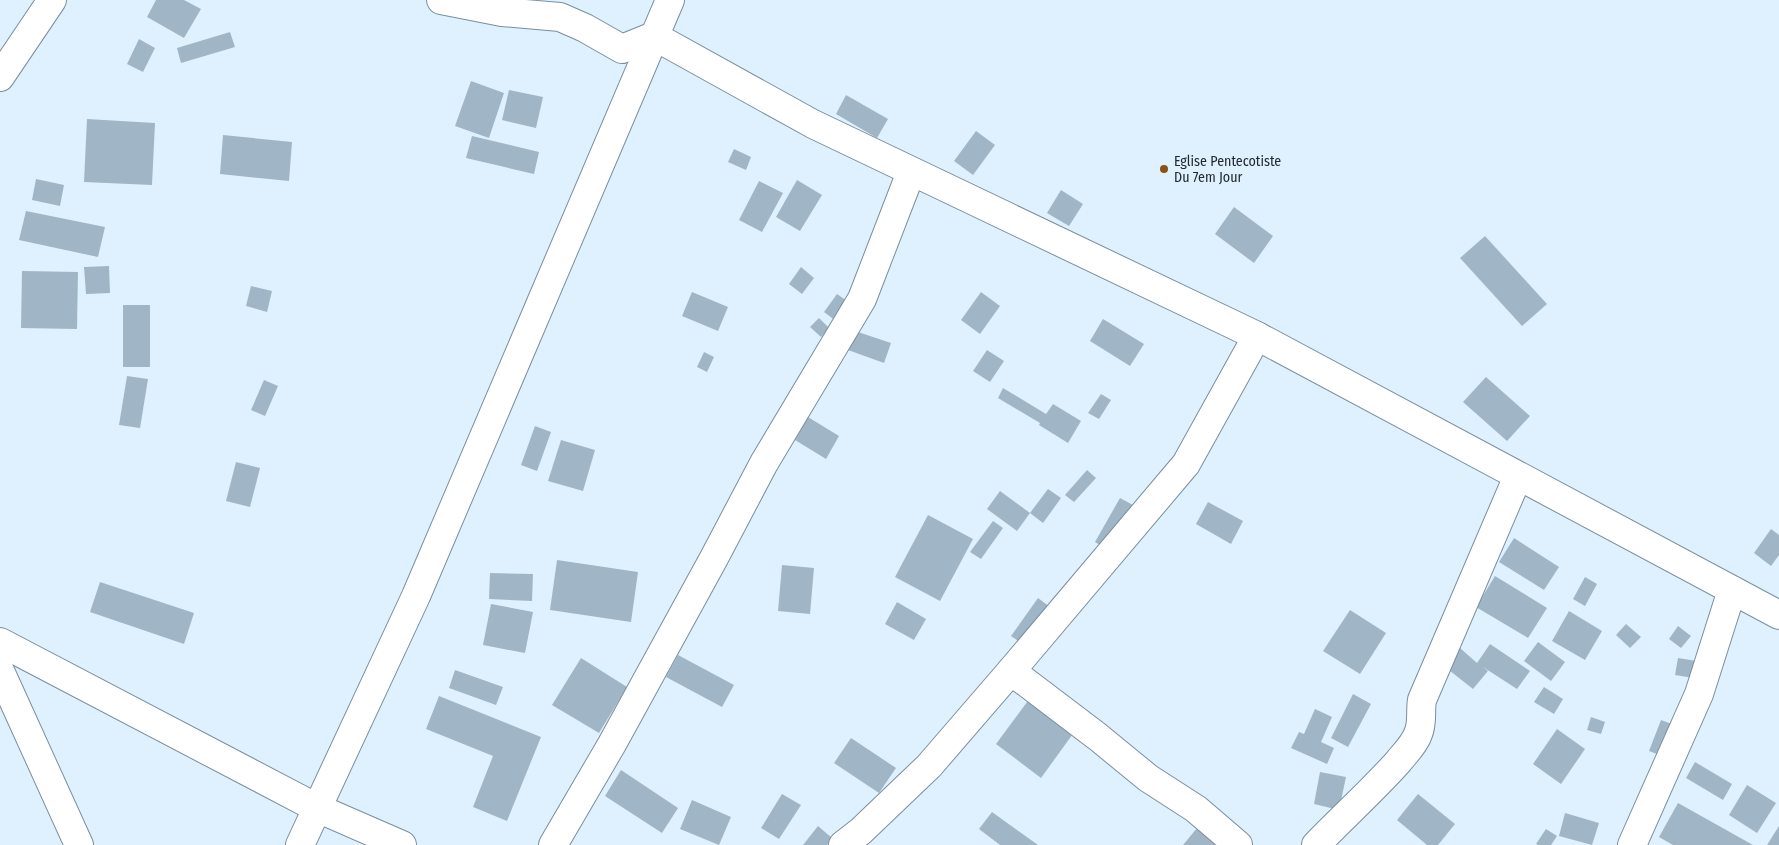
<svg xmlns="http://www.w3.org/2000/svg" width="1779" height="845" viewBox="0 0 1779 845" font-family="'Fira Sans Condensed',sans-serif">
<rect width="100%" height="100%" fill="#dff1fe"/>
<g fill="#a0b6c6">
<path d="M156,0H184L201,9L184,38L147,17Z"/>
<path d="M230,32L235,47L181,63L177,48Z"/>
<path d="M139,39L155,48L143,72L127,64Z"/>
<path d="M471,81L504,93L489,138L455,126Z"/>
<path d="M509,90L543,97L536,128L502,120Z"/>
<path d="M846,95L888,119L877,138L836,114Z"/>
<path d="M87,119L155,123L152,185L84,182Z"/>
<path d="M976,131L995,145L973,175L954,161Z"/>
<path d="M223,135L292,142L289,181L220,174Z"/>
<path d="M472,136L539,152L534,174L466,158Z"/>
<path d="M734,149L751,157L746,170L728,162Z"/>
<path d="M36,179L64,185L60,206L32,200Z"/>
<path d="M797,180L822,195L800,231L776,217Z"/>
<path d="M759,181L783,193L762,232L739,220Z"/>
<path d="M1061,190L1083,204L1069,226L1047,213Z"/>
<path d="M1234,207L1273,236L1254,263L1215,234Z"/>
<path d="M26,211L105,227L98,257L19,240Z"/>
<path d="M1485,236L1547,304L1522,326L1460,258Z"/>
<path d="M109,266L110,293L86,294L84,267Z"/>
<path d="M801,267L814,278L802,294L789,284Z"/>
<path d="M22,271L78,272L77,329L21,328Z"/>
<path d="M251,286L272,291L267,312L246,306Z"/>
<path d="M692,292L728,307L718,331L682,316Z"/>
<path d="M981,292L1000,306L980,334L961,320Z"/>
<path d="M837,294L853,305L840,324L824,312Z"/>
<rect x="123" y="305" width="27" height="62"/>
<path d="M819,318L829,328L821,337L810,327Z"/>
<path d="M1103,319L1144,344L1130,366L1090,341Z"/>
<path d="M855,331L891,343L884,363L848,350Z"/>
<path d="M987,350L1004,361L990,382L973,371Z"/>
<path d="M704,352L714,357L707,372L697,367Z"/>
<path d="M127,376L148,379L140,428L119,425Z"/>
<path d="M1486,377L1530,416L1507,441L1463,402Z"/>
<path d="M264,380L278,386L265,416L251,410Z"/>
<path d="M1003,388L1046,414L1053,404L1081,421L1068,443L1039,425L1040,423L998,398Z"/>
<path d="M1101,394L1111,400L1099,419L1088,413Z"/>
<path d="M808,417L839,436L826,459L795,440Z"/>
<path d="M535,426L551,432L537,471L521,465Z"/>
<path d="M561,440L595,450L583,491L548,481Z"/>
<path d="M236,462L260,468L250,507L226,501Z"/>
<path d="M1087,470L1096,478L1074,502L1065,495Z"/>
<path d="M1048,489L1061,498L1043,523L1030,513L1017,531L987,509L1000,491L1030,513Z"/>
<path d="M1120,498L1133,505L1108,550L1095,542Z"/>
<path d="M1208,502L1243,521L1231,544L1196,524Z"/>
<path d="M928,515L973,539L940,601L895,577Z"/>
<path d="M993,521L1003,528L981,559L970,552Z"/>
<path d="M1771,529L1779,535V555L1771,566L1754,553Z"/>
<path d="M1514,538L1559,567L1544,590L1499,562Z"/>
<path d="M557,560L638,572L631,622L550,610Z"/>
<path d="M782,565L814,568L810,614L778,611Z"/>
<path d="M490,573L533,574L532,601L489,599Z"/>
<path d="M1495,576L1547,608L1528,638L1476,607Z"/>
<path d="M1585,577L1597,584L1585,606L1573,599Z"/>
<path d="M100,582L194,613L184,644L90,612Z"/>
<path d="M1038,598L1050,607L1024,645L1011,636Z"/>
<path d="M897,602L926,619L914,640L885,624Z"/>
<path d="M491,604L533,612L525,653L483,645Z"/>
<path d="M1350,610L1386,633L1360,674L1323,651Z"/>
<path d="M1569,611L1602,631L1585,660L1552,641Z"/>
<path d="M1626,624L1641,637L1630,648L1616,635Z"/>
<path d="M1678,626L1691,636L1681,648L1669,639Z"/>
<path d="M1538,642L1565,662L1551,681L1524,661Z"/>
<path d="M1490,644L1530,671L1517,689L1483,667L1488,671L1473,689L1445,667L1460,648L1477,663Z"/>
<path d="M678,655L734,685L722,707L666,677Z"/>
<path d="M581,658L627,687L599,733L552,705Z"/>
<path d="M1678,658L1703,662L1700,679L1675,675Z"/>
<path d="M455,670L503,687L496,705L449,688Z"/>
<path d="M1544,687L1563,699L1554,714L1534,702Z"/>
<path d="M1353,694L1371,704L1348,747L1331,738Z"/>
<path d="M439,696L541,737L507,821L473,807L493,756L426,729Z"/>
<path d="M1030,698L1075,731L1041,778L996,744Z"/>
<path d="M1315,709L1332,717L1321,742L1334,748L1327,764L1291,748L1299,732L1304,734Z"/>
<path d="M1591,717L1605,722L1601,734L1587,730Z"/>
<path d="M1661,720L1677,726L1665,757L1649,751Z"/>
<path d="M1557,729L1585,749L1561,784L1533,764Z"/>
<path d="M851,738L896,768L879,793L834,763Z"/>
<path d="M1695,762L1732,784L1723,800L1686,778Z"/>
<path d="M621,770L678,808L662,833L605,796Z"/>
<path d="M1320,772L1346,777L1339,810L1314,804Z"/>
<path d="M1747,785L1776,803L1757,833L1729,815Z"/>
<path d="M782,794L801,805L779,839L761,828Z"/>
<path d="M1418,794L1455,824L1438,845H1427L1397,820Z"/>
<path d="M692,800L731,817L719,845L680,829Z"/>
<path d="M1678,803L1753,845H1673L1659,837Z"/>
<path d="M992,812L1038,845H1000L979,829Z"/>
<path d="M1565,813L1599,823L1592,845L1559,836Z"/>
<path d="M1202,822L1229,845H1183Z"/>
<path d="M818,826L832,838L827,845H803Z"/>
<path d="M1779,826V845H1767Z"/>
<path d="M1546,829L1557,836L1551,845H1538L1536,844Z"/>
</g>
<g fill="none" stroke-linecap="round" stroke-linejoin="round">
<g stroke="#798e9d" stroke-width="30">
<g id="minor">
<path d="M441,0L502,12L560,17L585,28L622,49L654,36"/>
<path d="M654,36L813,124L1257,336L1779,615"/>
<path d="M0,77L52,0"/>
<path d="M0,642L317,808L402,845"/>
<path d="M0,671L79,845"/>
<path d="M1011,671L1098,737L1148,778L1196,809L1238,845"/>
<path d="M300,845L416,596L670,0"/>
<path d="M553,845L612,744L714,558L764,463L862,299L911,172"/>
<path d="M843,845L861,831L929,766L1011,671L1186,464L1257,336"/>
<path d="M1316,845C1343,817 1372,791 1398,762C1405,753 1414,745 1418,734C1423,723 1420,711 1422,700L1518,476"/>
<path d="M1632,845L1699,694L1732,590"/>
</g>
</g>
<use href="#minor" stroke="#fff" stroke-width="28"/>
</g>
<circle fill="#8d4f12" stroke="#dff1fe" stroke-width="2" cx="1164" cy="169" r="5"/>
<g text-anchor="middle" stroke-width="5" stroke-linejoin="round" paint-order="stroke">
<g font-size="14" fill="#222a30" stroke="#dff1fe" text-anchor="start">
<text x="1174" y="166">Eglise Pentecotiste<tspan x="1174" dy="16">Du 7em Jour</tspan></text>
</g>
</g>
</svg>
